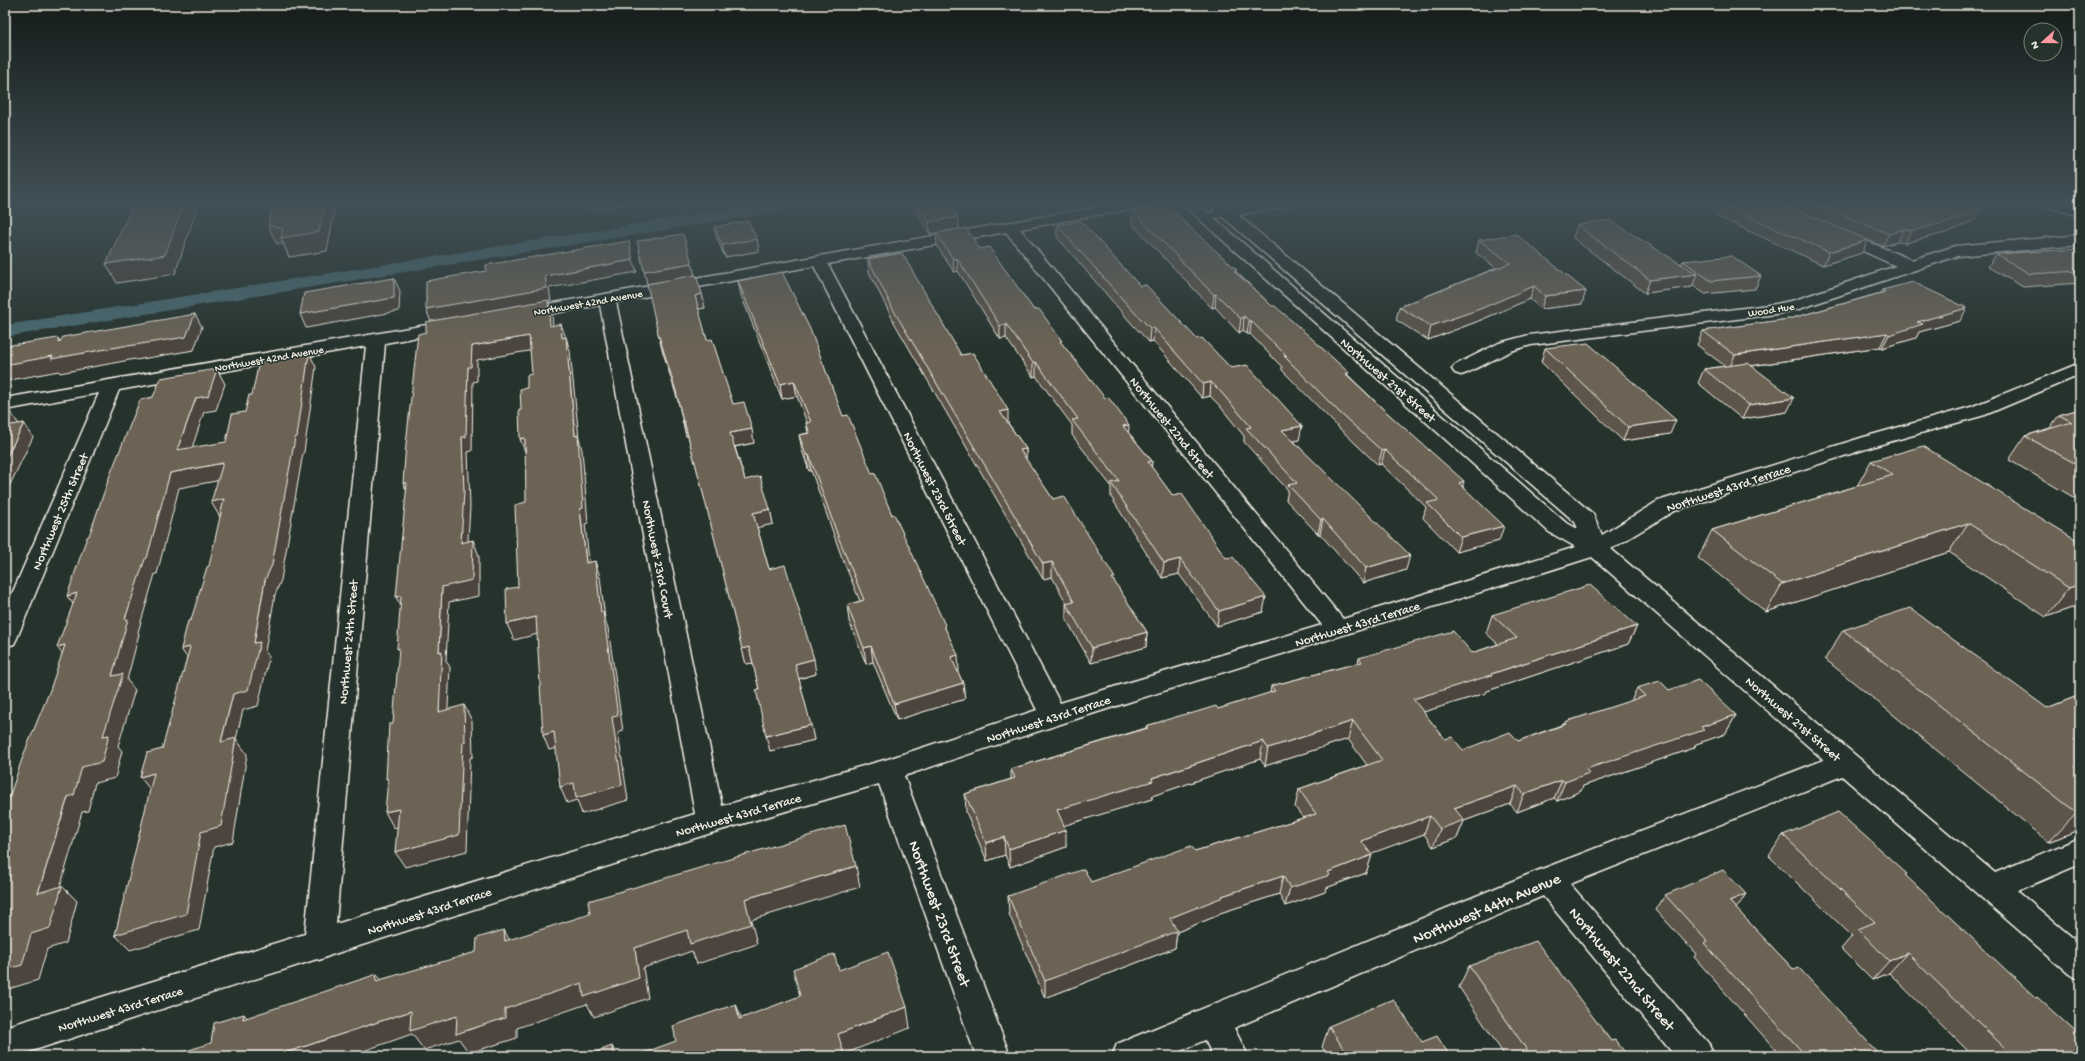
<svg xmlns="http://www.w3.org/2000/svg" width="2085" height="1061" viewBox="0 0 2085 1061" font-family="'Gochi Hand',sans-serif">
<rect width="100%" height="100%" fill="#26332d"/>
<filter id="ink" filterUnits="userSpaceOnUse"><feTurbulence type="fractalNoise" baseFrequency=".025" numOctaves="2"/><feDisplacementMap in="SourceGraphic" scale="8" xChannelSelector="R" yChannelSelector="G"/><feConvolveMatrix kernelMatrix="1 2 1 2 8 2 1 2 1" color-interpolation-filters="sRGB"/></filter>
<g filter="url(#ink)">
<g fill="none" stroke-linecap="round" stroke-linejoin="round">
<path fill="#486a6f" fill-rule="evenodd" d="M774,202H813L810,206L804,207L5,337V325Z"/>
<g stroke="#f4f1e8" stroke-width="3">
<g id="minor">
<path d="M1125,202H1154L1152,205L1147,206L1020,229L1343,619L1576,547L1549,532L1180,202H1195L1210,214L1215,210L1207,202H1222L1229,207L1264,202H1295L1293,205L1288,206L1238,215L1593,514L1602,535L1658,501L1864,437L1971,407L2080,363V375L1985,415L1878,445L1674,511L1611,549L1995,873L2080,838V864L2017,891L2080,944V979L2069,974L1842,776L1570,884L1709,1044L1714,1056H1675L1543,896L1234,1028L1248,1056H1213L1205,1040L1169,1056H1112L1117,1044L1537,871L1824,760L1592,557C1363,630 1132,698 904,776L1010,1056H976L879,784L711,833L331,955L319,960L317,959L16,1056H5V1027L305,934L366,346L119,390L17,638L14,644L5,647V610L99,393L5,410V398L455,320L461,321L464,325L461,329L455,330L385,343L336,924L695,814L600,305L520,319L514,318L511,314L514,310ZM1223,217L1575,522L1578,529L1565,522L1214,218ZM1006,232L1322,625L1060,703L828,264ZM814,266L1037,710L888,759L722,806L616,302Z"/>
<path d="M2039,202H2060L2080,207V216L2041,205Z"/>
<path d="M1837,229L1912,260L1955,246L2080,235V245L1957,256L1799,309L1776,314L1531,345L1511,351L1467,373L1461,375L1455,373L1452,369L1455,365L1499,343L1529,335L1776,304L1795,300L1896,266L1832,237L1829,234L1832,231Z"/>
</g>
</g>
<use href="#minor" fill="#26332d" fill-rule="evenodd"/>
</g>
<g fill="#5d5549" stroke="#f4f1e8">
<path d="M274,202H336L327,251L289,257L284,245L276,243L268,225Z"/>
<path d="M912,202H947L959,229L980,249L1034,310L1062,344L1128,432L1152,461L1151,467L1173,496L1263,612L1217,626L1179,574L1162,578L1111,497V486L1072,435V425L1036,376L1033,377L1006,338L1000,339L958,271L954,272L937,246L936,233L930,234L913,207Z"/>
<path d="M1778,202H1967L1982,207L1975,219L1949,232L1905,243L1897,242L1882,246L1865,239L1862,253L1823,265L1716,216L1721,204Z"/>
<path d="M2064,202H2080V206Z"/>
<path d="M1146,206L1182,219V220L1272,306L1349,376L1463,486L1499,541L1456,552L1423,518L1426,507L1381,464L1378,465L1337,426L1282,370V367L1250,334H1247L1243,330L1239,333L1215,307L1212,308L1132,224L1133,211L1146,209Z"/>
<path d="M1057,225L1140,286L1197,339L1299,440L1294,441L1406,570L1363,583L1320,534H1318L1286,500L1288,490L1244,442V436L1219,405L1210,396L1202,398L1153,341L1149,342L1132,324L1057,237Z"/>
<path d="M1577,225L1682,264L1683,261L1761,276L1755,289L1705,294L1692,285V287L1645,293L1573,238Z"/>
<path d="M714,227L757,239L759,251L725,257L717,239Z"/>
<path d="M1479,240L1582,304L1541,309L1530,299L1476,322L1428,340L1396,320L1399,307L1496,268L1476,253Z"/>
<path d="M2080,249V283L2023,287L1988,267L1996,254Z"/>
<path d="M868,259L961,355L1026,449V460L1053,499L1115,583L1147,632L1146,647L1091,663L1066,619V604H1067L1052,577L1043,579L895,324L869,272Z"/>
<path d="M695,275L702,294L705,308L698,309L707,340L733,404L754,443L735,447L745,480L770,509L773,524L757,527L769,569L816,674L799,679L814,740L770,751L759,689L753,663L746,664L706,503L688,436H686L678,401L661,346L658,333Z"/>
<path d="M738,281L843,416L892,515L946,630L959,671L958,672L963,683L965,699L897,720L873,662L866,664L849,621L847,605L860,601L841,555L811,470L809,471L802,450L799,435L808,433L806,423H807L797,396L782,399L741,295Z"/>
<path d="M1882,290L1960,321L1919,332L1916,338L1882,348L1880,347L1751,366L1787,412L1742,419L1698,383L1704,369L1725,366L1697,345L1703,331L1789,319L1880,293Z"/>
<path d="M1545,348L1670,434L1623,441L1541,362Z"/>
<path d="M2080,409V501L2009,460L2025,436L2050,428L2059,415Z"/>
<path d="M1871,461L2080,542V605L2046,617L1949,552L1766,612L1698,558L1712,530L1857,486Z"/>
<path d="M1492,615L1637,626L1628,644L1487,691L1486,693L1423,712L1445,739L1463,750L1518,741L1564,724L1565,722L1631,701L1637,688L1669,690L1736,715L1725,734L1696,744L1694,748L1583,786L1581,791L1557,801L1554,798L1517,812L1510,804L1464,821L1457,838L1433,847L1424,834L1371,853L1372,855L1366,873L1326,888L1325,892L1285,906L1279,894L1220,913L1219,915L1177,932L1175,948L1045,998L1009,914L1008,896L1091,882L1195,851L1303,818L1295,807L1299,789L1367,765L1348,739L1265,766L1260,759L1152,796V799L1064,825L1066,847L1010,867L1005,855L987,861L966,812L965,794L1011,779V769L1146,728V726L1190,714L1218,709L1270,693L1271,686L1358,663L1359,658L1472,653L1498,644L1486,633Z"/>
<path d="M1843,630L2047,708L2080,695V829L2049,842L1825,659Z"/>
<path d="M1783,835L1907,874L1905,876L2080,1056H1973L1889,973L1872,980L1841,949L1852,936L1769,856Z"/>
<path d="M1665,895L1736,909L1794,970L1881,1056H1781L1694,957L1696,954L1656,910Z"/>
<path d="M1469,966L1611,1041L1628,1056H1505L1459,987Z"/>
<path d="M1329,1026L1422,1042L1450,1056H1328L1322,1047Z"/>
</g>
<g fill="#4c453c" stroke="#f4f1e8">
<path d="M184,202H199L175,274L117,283L106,264Z"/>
<path d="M325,202H336L327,251L289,257L281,238Z"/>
<path d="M588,202H638L590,210Z"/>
<path d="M1982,207L1975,219L1949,232L1905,243L1911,231Z"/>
<path d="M958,217L959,229L930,234L929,222Z"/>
<path d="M1904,229L1897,242L1882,246L1889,234Z"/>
<path d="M757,239L759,251L725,257L722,245Z"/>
<path d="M1868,240L1862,253L1823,265L1829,252Z"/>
<path d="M957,258L958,271L954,272L953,259Z"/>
<path d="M633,260L637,272L549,288L551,301H548L552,314L554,339L431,322L426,309L545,276Z"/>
<path d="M692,263L695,276L647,284L644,271Z"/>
<path d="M1697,274L1692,287L1645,293L1650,280Z"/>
<path d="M394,278L400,291L399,311L306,328L300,314Z"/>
<path d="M1534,286L1530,299L1476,322L1428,340L1431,326Z"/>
<path d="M1586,291L1582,304L1541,309L1545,296Z"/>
<path d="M702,294L705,308L698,309L695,296Z"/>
<path d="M1216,294L1215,307L1212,308L1214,295Z"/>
<path d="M1967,308L1960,321L1919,332L1916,338L1882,348L1889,335L1917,322Z"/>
<path d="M195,314L202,327L194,350L136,360L135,359L60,373L59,371L5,381V365L59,343L58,338L67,351Z"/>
<path d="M1244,316L1243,330L1239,333L1241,319Z"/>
<path d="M1249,321H1251L1250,334H1247Z"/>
<path d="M561,324L566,338H562Z"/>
<path d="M1006,324V338L1000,339V326Z"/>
<path d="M1150,328H1154L1153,341L1149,342Z"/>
<path d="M1887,333L1880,347L1729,369L1735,355Z"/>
<path d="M529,336L534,350L477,360V381L473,382L472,451L468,452L470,506L467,558L461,543L462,437L468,367L472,346Z"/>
<path d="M566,337L570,351L579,438L582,450L588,523L585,524L591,579L586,563L580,509L575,436Z"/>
<path d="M309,353L316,367L304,452L303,453L281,580L275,595L265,651L269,657L258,706L243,710L236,739L247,754L233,842L214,847L199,930L130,950L115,935L201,832L221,742L233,694L254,643L265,580Z"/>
<path d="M1036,362V376L1033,377V363Z"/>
<path d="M217,369L225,384L216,410L204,412L186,466L177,450L196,398Z"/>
<path d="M794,381L797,396L782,399L780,384Z"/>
<path d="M1211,382L1210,396L1202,398L1203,384Z"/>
<path d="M1794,398L1787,412L1742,419L1749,405Z"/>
<path d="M1008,410V424L1000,412Z"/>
<path d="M11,413L21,427L5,428V424Z"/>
<path d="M1676,420L1670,434L1623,441L1628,427Z"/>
<path d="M684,421L688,436H686L683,422Z"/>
<path d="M24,423L33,437L5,495V460Z"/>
<path d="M1129,425L1128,439L1123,426Z"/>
<path d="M1302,426L1299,440L1280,444L1282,430Z"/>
<path d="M752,429L754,443L733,447L730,433Z"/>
<path d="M525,438L526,454L520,439Z"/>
<path d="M1026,449V463L1020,450Z"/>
<path d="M1385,450L1381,464L1378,465L1382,451Z"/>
<path d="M806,455H809L811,470L809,471Z"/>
<path d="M1152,461L1151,475L1148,462Z"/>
<path d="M223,463L232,478L179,488L157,574H155L138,632L139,634L127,680L135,690L118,746L122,751L115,778L95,783L88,811L82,812L54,908L38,893L68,797L82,767L103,736L112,676L125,619L170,473Z"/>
<path d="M1464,481L1460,496L1459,483Z"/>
<path d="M403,483H407L410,498Z"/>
<path d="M224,499L220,517L211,502Z"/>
<path d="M770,509L773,524L756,528L753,513Z"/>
<path d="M1323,519L1320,534H1318L1321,520Z"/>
<path d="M1968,523L1949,552L1766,612L1782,584Z"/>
<path d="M1504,526L1499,541L1456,552L1461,537Z"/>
<path d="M473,540L479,556V596L449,602L446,661L450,667L447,727L439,712V652L442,587Z"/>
<path d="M1410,555L1406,570L1363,583L1366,568Z"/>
<path d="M1180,559L1179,574L1162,578L1164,563Z"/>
<path d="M595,561L600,577L605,619L608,628L623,731L618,733L628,800L582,814L577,800L567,803L560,787L612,717Z"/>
<path d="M1052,562V577L1043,579V564Z"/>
<path d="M2080,584V605L2046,617L2069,588Z"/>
<path d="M77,593L78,611L67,596Z"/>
<path d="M401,596L404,612L396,597Z"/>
<path d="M1266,597L1263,612L1217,626L1219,611Z"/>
<path d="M536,617L542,633L514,640L507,624Z"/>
<path d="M1637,626L1628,644L1487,691L1486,693L1407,717L1413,699L1491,674Z"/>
<path d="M1147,632L1146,647L1091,663L1092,648Z"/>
<path d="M65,645L69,663L57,647Z"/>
<path d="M871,646L873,662L866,664L864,648Z"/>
<path d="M190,647L192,665L181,649Z"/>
<path d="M749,647L753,663L746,664L742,649Z"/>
<path d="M958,655L959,671L952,673L951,657Z"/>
<path d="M814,659L816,674L798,679L795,664Z"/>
<path d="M963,683L965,699L897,720L894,704Z"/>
<path d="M464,705L472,721L473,757L470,758L467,851L405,867L395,852Z"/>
<path d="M1736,715L1725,734L1696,744L1694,748L1583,786L1581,791L1557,801L1565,782L1586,769L1701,727Z"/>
<path d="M1353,721L1348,739L1265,766L1268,748Z"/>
<path d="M811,725L814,740L770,751L766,736Z"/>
<path d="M554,732L561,747L549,750L543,735Z"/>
<path d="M1263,741L1260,759L1152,796V799L1056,828L1057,810Z"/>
<path d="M154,773L153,793L140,777Z"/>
<path d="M1562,780L1554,798L1517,812L1524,794Z"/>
<path d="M1517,786L1510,804L1464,821L1457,838L1433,847L1440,829L1454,808Z"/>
<path d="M399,809L408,824L394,828L385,812Z"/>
<path d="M2080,811V829L2049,842L2077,813Z"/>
<path d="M1430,816L1424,834L1356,859L1361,841Z"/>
<path d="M1066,830V847L1010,867L1009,849Z"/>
<path d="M1004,837L1005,855L987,861L986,843Z"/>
<path d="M1372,855L1366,873L1326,888L1325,892L1285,906L1290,888L1328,872Z"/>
<path d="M856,866L860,887L751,920L757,944L697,964L692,951L643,968L648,998L594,1017L587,1004L517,1028V1038L469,1053L459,1039L424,1050L412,1034L349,1056H276L411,1011L457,1016L505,1009L635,948L745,899Z"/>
<path d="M1283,876L1279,894L1220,913L1219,915L1177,932L1175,948L1045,998V981L1170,918L1222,896Z"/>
<path d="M62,886L77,901L66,943L47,949L38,980L5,990V970L31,934Z"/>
<path d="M1746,894L1736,909L1729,901Z"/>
<path d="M504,930L515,950L505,941Z"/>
<path d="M1907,953L1889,973L1872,980L1889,961Z"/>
<path d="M377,974L391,994L376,981Z"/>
<path d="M736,1004L744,1025L739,1019Z"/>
<path d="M907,1007L910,1028L844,1054V1056H839L838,1034Z"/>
<path d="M244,1014L261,1033L243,1019Z"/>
<path d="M612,1046L617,1056H613Z"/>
</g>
<g fill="#6c6355" stroke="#f4f1e8">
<path d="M134,202H184L165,255L106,264Z"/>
<path d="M274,202H325L319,232L281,238L283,229L268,225Z"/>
<path d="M916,202H947L958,217L929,222Z"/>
<path d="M1163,202L1182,219H1181L1237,270L1234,271L1272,306H1275L1309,336L1349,373L1346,374L1384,410L1464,481L1459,483L1504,526L1461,537L1427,503L1439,500L1385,450L1382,451L1339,412L1284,356H1287L1251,321H1249L1244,316L1241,319L1216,294L1214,295L1133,211L1146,209V206Z"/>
<path d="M1733,202H1777L1868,240L1829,252L1721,204Z"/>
<path d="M1810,202H1967L1982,207L1956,220L1911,231L1904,229L1889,234Z"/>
<path d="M1609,220L1697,274L1650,280L1577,225Z"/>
<path d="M748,221L757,239L722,245L714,227Z"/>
<path d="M1081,221L1140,286L1146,285L1197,339L1202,338L1231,368L1247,365L1302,426L1282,430L1410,555L1366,568L1323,519L1321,520L1288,485L1297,483L1246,428L1251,427L1220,391L1211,382L1203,384L1154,328H1150L1132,310L1057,225Z"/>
<path d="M966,228L980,249L989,247L1034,310L1039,309L1062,341H1060L1105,398L1108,397L1129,425L1123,426L1152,461L1148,462L1173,496L1182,494L1226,558L1233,557L1266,597L1219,611L1180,559L1164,563L1111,483L1119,481L1072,420L1078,419L1036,362L1033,363L1006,324L1000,326L957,258L953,259L936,233Z"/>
<path d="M683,234L692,263L644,271L637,241Z"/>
<path d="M1516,234L1586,291L1545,296L1534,286L1480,309L1431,326L1399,307L1510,263L1479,240Z"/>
<path d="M629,241L633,260L545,276L547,288L426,309V281L486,271V265Z"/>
<path d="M2080,249V271L2030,274L1996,254Z"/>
<path d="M902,253L961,355L973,353L1008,410L1000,412L1026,449L1020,450L1053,499L1064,496L1115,578H1112L1147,632L1092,648L1066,604L1074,602L1052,562L1043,564L894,311L868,259Z"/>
<path d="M1732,256L1761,276L1711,281L1683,261Z"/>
<path d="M782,272L810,329L843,416L848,415L872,474L875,473L892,515L894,514L945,625L944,626L958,655L951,657L963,683L894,704L871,646L864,648L847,605L864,600L839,539L809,455H806L799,435L810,433L806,423L811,422L794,381L780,384L738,281Z"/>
<path d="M696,275L702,294L695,296L707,340L712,339L733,404L744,402L752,429L730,433L745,480L760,476L770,509L753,513L769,569L785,565L814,659L795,664L811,725L766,736L756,690L759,689L749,647L742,649L702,489L684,421L683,422L676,391L658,333L647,284Z"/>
<path d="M394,278V298L300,314L304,293Z"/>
<path d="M1913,282L1967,308L1917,322L1923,324L1889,335L1887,333L1735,355L1703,331L1789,319L1885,292L1882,290Z"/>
<path d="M548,300L550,326L561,324L562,338L566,337L575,436L578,435L583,508L580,509L586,563L595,561L601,612H603L618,716L612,717L622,785L576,798L574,783L560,787L554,732L543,735L536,617L507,624L506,589L518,587L515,505L526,502L525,438L520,439L519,410H521L520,389L527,388V375L532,374L529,336L472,346L471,367H468L466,437H462L464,491L461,543L473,540L472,580L442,587L439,652L442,651L439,712L464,705L465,742H463L459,835L395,852L399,809L385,812L388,779H386L389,724H393L399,648L397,649L401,596L396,597L407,483H403L406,444L418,334L426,332V322Z"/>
<path d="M195,314L186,337L128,346L129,345L51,359L53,356L5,365V346L58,338L59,343L63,337Z"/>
<path d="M1588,343L1676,420L1628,427L1545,348Z"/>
<path d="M309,353L297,437L295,438L272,565L265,580L254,643L260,642L248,690L233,694L221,742L236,738L221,826L201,832L186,914L115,935L154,773L140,777L147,753L162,749L190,647L181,649L188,621L191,620L207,567L209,566L224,499L211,502L223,463L170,473L147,558L145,559L125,619H128L112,676L123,674L103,736L109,735L102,762L82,767L74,795L68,797L38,893L62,886L50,928L31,934L22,965L5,970V810L23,756L50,690L65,645L57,647L77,593L67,596L87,537L89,536L110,475L140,400L153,397L161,378L217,369L208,396L196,398L177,450L226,442L232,414L245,412L249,395H252L259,362Z"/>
<path d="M1748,363L1794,398L1749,405L1704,369Z"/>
<path d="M2080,409V466L2025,436L2072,422L2059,415Z"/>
<path d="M11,413L5,424V414Z"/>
<path d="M24,423L5,460V426Z"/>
<path d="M1923,446L2080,542V584L2069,588L1968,523L1782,584L1712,530L1893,475L1871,461Z"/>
<path d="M1590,585L1637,626L1491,674L1492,675L1413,699L1445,739L1452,737L1463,750L1510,732L1518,741L1566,724L1565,722L1645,696L1637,688L1660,681L1669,690L1698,680L1736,715L1701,727L1704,730L1586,769L1589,773L1565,782L1562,780L1524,794L1517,786L1454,808L1464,820L1440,829L1430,816L1361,841L1372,855L1328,872L1330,875L1290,888L1283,876L1222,896L1223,897L1170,918L1177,931L1045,981L1008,896L1084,869L1091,882L1191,846L1195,851L1316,814L1299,789L1382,760L1353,721L1268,748L1263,741L1152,778L1153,781L1057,810L1066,830L1009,849L1004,837L986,843L965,794L1015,778L1011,769L1148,728L1146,726L1189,713L1190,714L1216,706L1218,709L1275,691L1271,686L1362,662L1359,658L1453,631L1472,653L1517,638L1492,615Z"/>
<path d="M1910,608L2047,708L2080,695V811L2077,813L1843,630Z"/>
<path d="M1838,812L1907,874L1905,875L2036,998L2037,997L2080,1036V1056H2013L1907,953L1889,961L1858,929L1875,922L1783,835Z"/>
<path d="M845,825L856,866L745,899L751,924L690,944L687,930L635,948L639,978L584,997L582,983L505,1009V1018L456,1034L457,1016L410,1031L411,1011L276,1056H171L211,1043L214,1023L244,1014L243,1019L377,974L376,981L476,952L477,938L504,930L505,941L590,914L588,901Z"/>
<path d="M1723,870L1746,894L1729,901L1794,970L1799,968L1881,1056H1806L1704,943L1707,941L1665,895Z"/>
<path d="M1536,941L1611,1041L1615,1040L1628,1056H1531L1469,966Z"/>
<path d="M888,952L907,1007L838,1034L844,1054L839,1056H635L676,1041L673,1026L736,1004L739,1019L800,996L793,969L834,954L839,970Z"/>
<path d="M1393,999L1422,1042L1437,1036L1450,1056H1348L1329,1026Z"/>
<path d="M612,1046L613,1056H585Z"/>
</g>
</g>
<linearGradient id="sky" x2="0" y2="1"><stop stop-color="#151c19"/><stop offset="0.58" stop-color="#415057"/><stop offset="1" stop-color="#415057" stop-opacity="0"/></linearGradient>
<rect width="2085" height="350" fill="url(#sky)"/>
<g text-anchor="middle" stroke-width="3" stroke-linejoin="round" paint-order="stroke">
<g font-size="11" fill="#f4f1e8" stroke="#26332d">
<text transform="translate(588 302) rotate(-10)" y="4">Northwest 42nd Avenue</text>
<text transform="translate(1771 309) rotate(-9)" y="4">Wood Hue</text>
<text transform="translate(269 358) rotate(-10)" y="4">Northwest 42nd Avenue</text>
</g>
<g font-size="13" fill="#f4f1e8" stroke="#26332d">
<text transform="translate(1389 379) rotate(41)" y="5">Northwest 21st Street</text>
<text transform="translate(1173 427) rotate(51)" y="5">Northwest 22nd Street</text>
<text transform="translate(1728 487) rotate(-18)" y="5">Northwest 43rd Terrace</text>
<text transform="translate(936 488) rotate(63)" y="5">Northwest 23rd Street</text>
<text transform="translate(59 511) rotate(-67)" y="5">Northwest 25th Street</text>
<text transform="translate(659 559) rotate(79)" y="5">Northwest 23rd Court</text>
<text transform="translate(1357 623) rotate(-17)" y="5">Northwest 43rd Terrace</text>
<text transform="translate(347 642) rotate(-85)" y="5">Northwest 24th Street</text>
<text transform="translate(1048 718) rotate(-18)" y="5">Northwest 43rd Terrace</text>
<text transform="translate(1794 718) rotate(41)" y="5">Northwest 21st Street</text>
<text transform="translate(738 814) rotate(-16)" y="5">Northwest 43rd Terrace</text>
<text transform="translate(429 910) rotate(-18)" y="5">Northwest 43rd Terrace</text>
<text transform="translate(120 1008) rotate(-17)" y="5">Northwest 43rd Terrace</text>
</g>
<g font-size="16" fill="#f4f1e8" stroke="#26332d">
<text transform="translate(1486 907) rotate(-23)" y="6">Northwest 44th Avenue</text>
<text transform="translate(941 913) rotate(70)" y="6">Northwest 23rd Street</text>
<text transform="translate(1623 968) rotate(50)" y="6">Northwest 22nd Street</text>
</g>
</g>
<rect width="2085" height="1061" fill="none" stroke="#26332d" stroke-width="20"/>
<rect x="10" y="10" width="2065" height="1041" fill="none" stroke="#f4f1e8" stroke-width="1.5" filter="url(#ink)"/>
<g transform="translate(2043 42) rotate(249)"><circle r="19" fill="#26332d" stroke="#787f78"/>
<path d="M0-3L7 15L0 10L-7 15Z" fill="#ff9aa2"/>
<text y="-6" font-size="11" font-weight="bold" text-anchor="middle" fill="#f4f1e8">N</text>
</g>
</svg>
